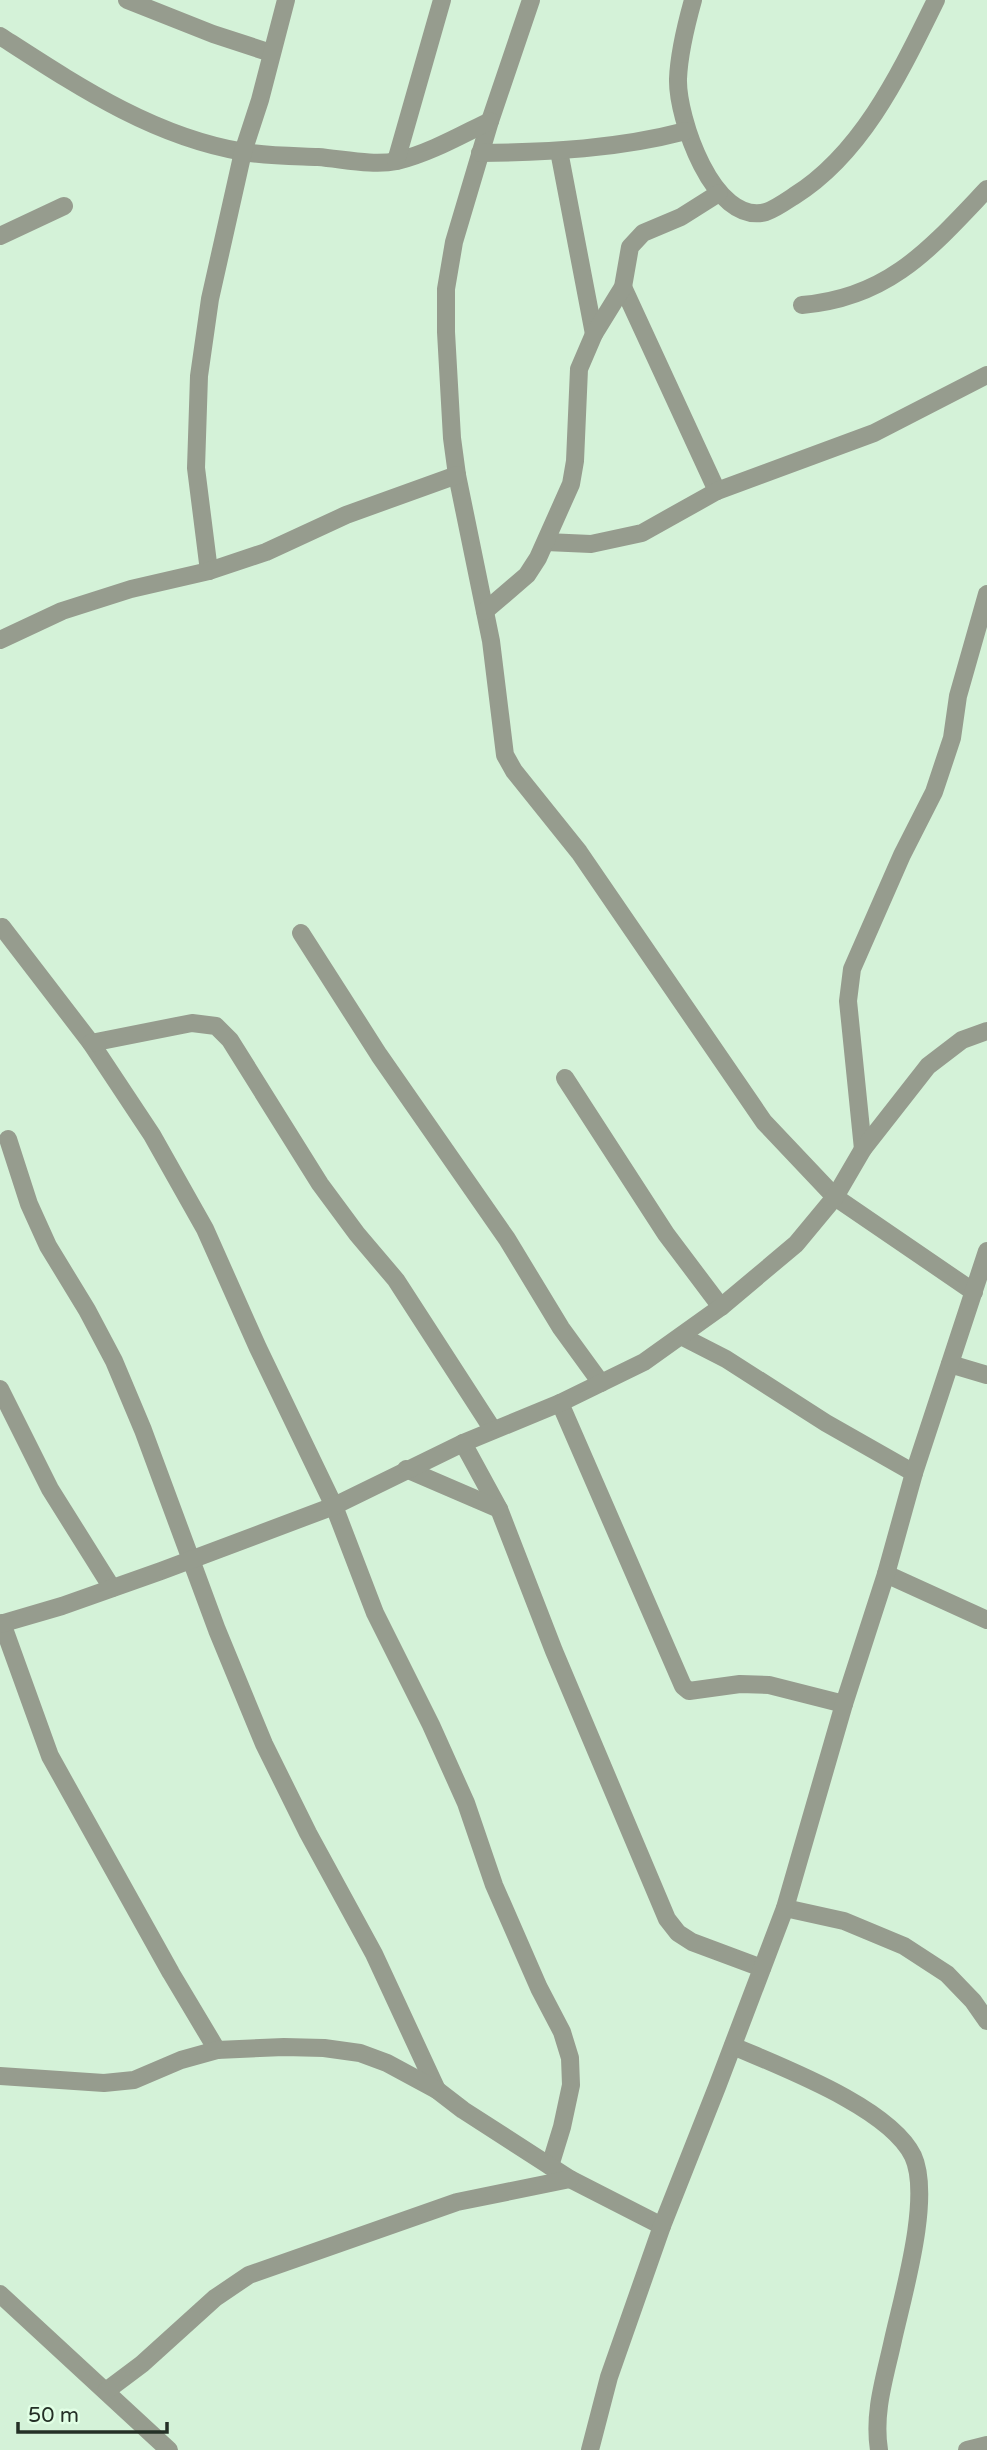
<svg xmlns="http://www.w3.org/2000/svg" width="987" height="2450" viewBox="0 0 987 2450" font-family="'Varela Round',sans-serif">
<rect width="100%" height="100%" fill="#d4f2d8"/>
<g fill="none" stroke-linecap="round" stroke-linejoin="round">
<g stroke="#969c8e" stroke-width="18">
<path d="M127,0L213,34L271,53"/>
<path d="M531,0L490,121L454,242L446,289V332L452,438L457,475L491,641L505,755L514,771L579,852L764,1122L835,1197L974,1292"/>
<path d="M693,0C686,25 679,53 678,79C677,117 713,226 766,212C775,209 785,202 794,196C863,153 901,71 936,0"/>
<path d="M0,36C76,85 153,137 244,152C268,156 293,156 318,157C343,159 373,166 397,161C430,153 461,135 490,121"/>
<path d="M559,151L594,334"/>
<path d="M480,153C551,152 617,149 686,131"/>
<path d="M396,161L442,0"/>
<path d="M0,236L64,206"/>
<path d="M623,287L717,491"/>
<path d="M802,305C889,298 931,248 987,189"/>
<path d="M546,542L591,544L642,533L717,491L874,433L987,375"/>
<path d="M209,571L196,468L199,376L210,299L243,152L260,100L286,0"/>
<path d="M485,611L527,575L538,558L571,484L575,461L579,369L594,334L623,287L630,247L643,233L681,217L719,193"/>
<path d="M0,640L62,611L131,589L209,571L266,552L346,515L457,475"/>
<path d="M2,927L91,1043L152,1135L205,1229L258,1348L334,1506L375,1613L431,1725L466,1803L494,1885L539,1988L562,2032L570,2058L571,2085L562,2127L550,2166"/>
<path d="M301,933L379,1055L507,1239L561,1328L601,1383"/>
<path d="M91,1043L192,1023L216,1026L230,1040L320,1184L357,1234L396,1280L493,1430"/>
<path d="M565,1078L666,1234L721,1307"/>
<path d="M8,1139L29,1204L48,1246L87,1310L114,1361L143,1430L217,1630L264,1744L308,1833L374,1954L437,2090"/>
<path d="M863,1149L848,1001L852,969L902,855L934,792L952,738L958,696L987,594"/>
<path d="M683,1337L726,1359L826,1423L914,1473"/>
<path d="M950,1364L987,1375"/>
<path d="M0,1389L50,1489L112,1588"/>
<path d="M560,1403L683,1686L689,1691L740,1684L769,1685L844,1704"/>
<path d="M463,1443L499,1509L554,1651L667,1919L678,1933L692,1942L762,1968"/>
<path d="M406,1469L499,1509"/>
<path d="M886,1574L987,1620"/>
<path d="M2,1623L50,1756L171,1973L217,2050"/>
<path d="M0,1624L62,1606L161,1571L334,1506L463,1443L560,1403L644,1362L721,1307L796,1244L835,1197L863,1149L928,1066L962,1040L987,1031"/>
<path d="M785,1908L844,1921L904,1946L947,1974L973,2001L987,2021"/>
<path d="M733,2046C781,2067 889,2107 913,2156C932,2197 903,2295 893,2340C885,2377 873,2412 879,2450"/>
<path d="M0,2076L104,2083L134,2080L181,2060L217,2050L284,2047L324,2048L360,2053L387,2063L437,2090L463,2110L570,2179L662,2226"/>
<path d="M0,2294L169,2450"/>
<path d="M106,2391L142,2364L215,2298L249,2275L457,2202L570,2179"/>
<path d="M967,2450L987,2445"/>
</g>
<path stroke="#969c8e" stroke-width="18" d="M590,2450L609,2377L662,2226L717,2087L785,1908L844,1704L886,1574L914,1473L987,1251"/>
</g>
<path d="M18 2422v10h149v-10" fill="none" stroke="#243026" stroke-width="3.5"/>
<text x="28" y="2422" font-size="21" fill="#243026" stroke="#e1ffe5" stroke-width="5" paint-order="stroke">50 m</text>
</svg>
